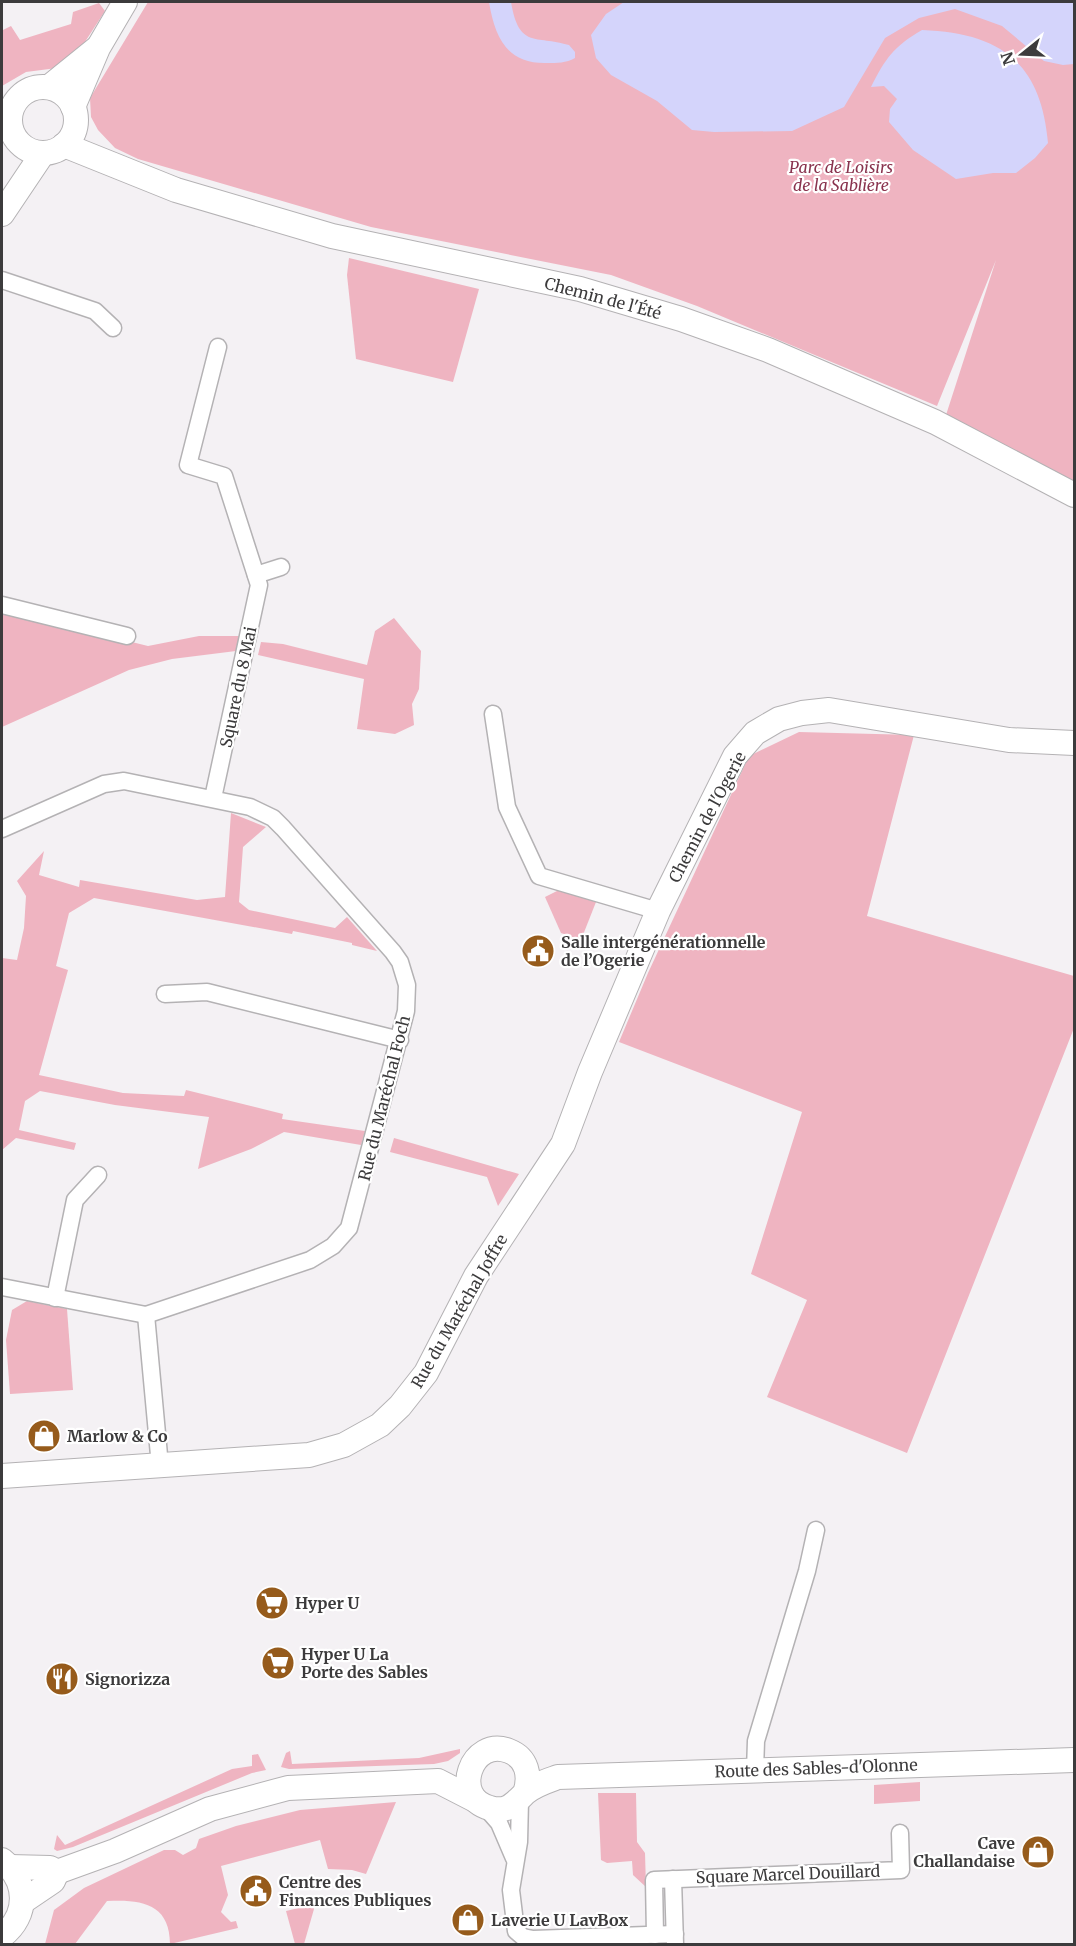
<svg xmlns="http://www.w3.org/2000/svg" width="1076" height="1946" viewBox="0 0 1076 1946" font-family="Merriweather,serif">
<rect width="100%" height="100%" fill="#f4f1f4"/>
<g fill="#efb4c1">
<path d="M148,2H1074V485L946,415L996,260L937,406L697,306L611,275L371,227L138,159L115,148L98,130L91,117L90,98Z"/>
<path d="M99,3L105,11L81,48L57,68L26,72L2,86L3,30L11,26L20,40L71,24L73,12Z"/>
<path d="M349,258L479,289L453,382L356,359L347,275Z"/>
<path d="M2,610L148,646L199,636H239L236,651L172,659L129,670L2,727Z"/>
<path d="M394,618L421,651L419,689L412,704L414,725L395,734L357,729L364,679L258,655L261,642L283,644L367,665L375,631Z"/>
<path d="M799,732L914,735L867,916L1074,976V1028L907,1453L767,1397L807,1300L751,1274L802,1112L619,1042L648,973L749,756Z"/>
<path d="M231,813L266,827L243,847L239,902L249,910L335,928L347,917L377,951L352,945V943L293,931L292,934L94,898L69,913L56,966L68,970L39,1075L123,1093L184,1096L186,1090L283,1114L282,1119L365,1131L361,1145L284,1132L251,1149L198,1169L209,1117L115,1105L40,1091L25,1101L19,1130L76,1143L74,1150L16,1138L2,1150V958L17,960L24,928L26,896L17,881L44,851L39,875L79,887L80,880L197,900L225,897Z"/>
<path d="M559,890L596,902L581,940L561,933L545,897Z"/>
<path d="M394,1138L519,1174L498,1206L487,1177L390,1152Z"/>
<path d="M27,1301L67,1309L73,1390L10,1394L6,1340L12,1310Z"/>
<path d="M460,1749V1753L448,1761L434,1764L289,1769L281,1767L286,1753L290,1751L292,1764L419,1758Z"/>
<path d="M258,1754L266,1770L252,1773L73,1847L57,1851L54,1849L57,1835L65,1845L232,1769L252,1766V1755Z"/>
<path d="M920,1782V1801L874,1804V1785Z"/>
<path d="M598,1793H636L637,1842L645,1853L646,1887L633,1875L632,1861L607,1863L601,1860Z"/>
<path d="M396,1802L366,1874L352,1870L328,1869L320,1840L221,1866L228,1895L221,1912L231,1922L236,1921L238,1928L170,1944C170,1904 142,1899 107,1901L75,1944H45L54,1910L84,1888L164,1850H175L183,1855L196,1848L199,1839L236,1826L300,1810Z"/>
<path d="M311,1905L314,1909L304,1944H295L286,1911Z"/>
</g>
<g fill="#d4d4fb">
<path d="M489,2H511C519,49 535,35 569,45L575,52V58C566,63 557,63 547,63C507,64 495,38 489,2Z"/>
<path d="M624,2H1074V64L1063,65L1044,61L1002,26L955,9L919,18L885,38L844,107L792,131L714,132L692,130L657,101L611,75L596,58L591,35L606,14Z"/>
<path d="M922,30C1000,33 1041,62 1048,143L1035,158L1016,173H993L956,179L913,150L889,122L890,109L897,99L884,86L871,87C885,59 894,46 922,30Z"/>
</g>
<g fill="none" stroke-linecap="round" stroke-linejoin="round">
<g stroke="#b4b2b4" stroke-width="19">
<g id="street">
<path d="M2,280L95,311L113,328"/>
<path d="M256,575L281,567"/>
<path d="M2,605L127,636"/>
<path d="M493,714L507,807L539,876L658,911"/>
<path d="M213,798L259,585L224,476L188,465L218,347"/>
<path d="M2,829L104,784L124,781L250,807L273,818L283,828L393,952L400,962L407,985L406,1011L349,1228L333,1246L310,1260L146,1315L160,1466"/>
<path d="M165,994L207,992L400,1040"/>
<path d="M2,1287L146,1315"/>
<path d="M55,1298L75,1200L98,1175"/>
<path d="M755,1770L756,1741L807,1571L816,1530"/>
<path d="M520,1800L519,1842L511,1890L516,1931L523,1937L533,1939L675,1934"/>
<path d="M486,1808L499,1823L514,1858"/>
<path d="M673,1879L675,1944"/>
<path d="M655,1935L654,1880L901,1870L900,1833"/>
</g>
</g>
<g stroke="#b4b2b4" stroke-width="26">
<g id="secondary">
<circle cx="43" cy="120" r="33"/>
<path d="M49,87L96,49"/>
<path d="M73,107L98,48L125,2"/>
<path d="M64,145L176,190L332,236L580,289L681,319L768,350L935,422L1074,495"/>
<path d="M2,214L43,153"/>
<path d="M2,1476L309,1455L344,1445L380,1425L400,1406L426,1373L476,1276L563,1144L590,1072L658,911L735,756L755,733L779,719L802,713L829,710L1009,740L1074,743"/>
<path d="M525,1793C531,1776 527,1758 509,1751C471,1736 450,1798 490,1808C507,1813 514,1804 525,1793C534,1785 547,1781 558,1777L1074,1760"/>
<path d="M2,1860C28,1881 29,1915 2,1936"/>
<path d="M10,1867L50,1868L57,1872"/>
<path d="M57,1872L115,1851L210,1809L288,1788L438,1781L475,1800"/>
<path d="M22,1902L53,1881L57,1872"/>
</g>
</g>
<use href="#street" stroke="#fff" stroke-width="16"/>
<use href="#secondary" stroke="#fff" stroke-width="24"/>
</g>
<defs>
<g id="civic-disc" transform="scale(1.725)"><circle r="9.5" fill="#965b1b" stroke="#fff"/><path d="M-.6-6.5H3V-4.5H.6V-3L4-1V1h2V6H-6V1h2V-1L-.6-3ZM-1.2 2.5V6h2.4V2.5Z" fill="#fff"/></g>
<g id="shop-disc" transform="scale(1.725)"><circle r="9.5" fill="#965b1b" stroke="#fff"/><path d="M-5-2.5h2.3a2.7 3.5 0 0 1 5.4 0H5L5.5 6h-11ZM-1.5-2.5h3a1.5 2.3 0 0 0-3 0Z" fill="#fff"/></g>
<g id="supermarket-disc" transform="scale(1.725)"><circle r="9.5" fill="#965b1b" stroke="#fff"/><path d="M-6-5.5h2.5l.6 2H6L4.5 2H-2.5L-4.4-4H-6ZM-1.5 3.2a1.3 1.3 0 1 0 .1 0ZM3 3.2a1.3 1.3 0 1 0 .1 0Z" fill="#fff"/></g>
<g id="restaurant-disc" transform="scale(1.725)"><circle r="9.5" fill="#965b1b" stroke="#fff"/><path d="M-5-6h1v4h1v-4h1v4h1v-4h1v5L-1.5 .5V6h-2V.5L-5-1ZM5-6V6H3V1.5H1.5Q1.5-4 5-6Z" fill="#fff"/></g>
</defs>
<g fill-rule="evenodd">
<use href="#civic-disc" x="538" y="951"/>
<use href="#shop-disc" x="44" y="1436"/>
<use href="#supermarket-disc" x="272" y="1603"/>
<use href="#supermarket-disc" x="278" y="1663"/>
<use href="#restaurant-disc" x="62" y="1679"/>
<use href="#shop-disc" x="1038" y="1852"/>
<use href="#civic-disc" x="256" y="1891"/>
<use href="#shop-disc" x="468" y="1920"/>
</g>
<g text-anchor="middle" stroke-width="4.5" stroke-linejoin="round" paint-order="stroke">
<g font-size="16" font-style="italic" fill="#89334e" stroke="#fff">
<text x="841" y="173">Parc de Loisirs<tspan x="841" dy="18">de la Sablière</tspan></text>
</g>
<g font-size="16" fill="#3c3b3c" stroke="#fff">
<text transform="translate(603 298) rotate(15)" y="6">Chemin de l'Été</text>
<text transform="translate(238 687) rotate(-78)" y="6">Square du 8 Mai</text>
<text transform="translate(707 817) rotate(-62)" y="6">Chemin de l'Ogerie</text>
<text transform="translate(384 1098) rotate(-76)" y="6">Rue du Maréchal Foch</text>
<text transform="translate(459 1311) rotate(-60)" y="6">Rue du Maréchal Joffre</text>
<text transform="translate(816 1768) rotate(-2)" y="6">Route des Sables-d'Olonne</text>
<text transform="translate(788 1874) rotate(-2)" y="6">Square Marcel Douillard</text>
</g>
<g font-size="16" font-weight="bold" fill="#3c3b3c" stroke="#fff" text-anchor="start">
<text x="561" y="948">Salle intergénérationnelle<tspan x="561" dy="18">de l’Ogerie</tspan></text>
<text x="67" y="1442">Marlow &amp; Co</text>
<text x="295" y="1609">Hyper U</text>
<text x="301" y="1660">Hyper U La<tspan x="301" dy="18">Porte des Sables</tspan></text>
<text x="85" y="1685">Signorizza</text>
<text x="1015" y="1849" text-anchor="end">Cave<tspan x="1015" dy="18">Challandaise</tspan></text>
<text x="279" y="1888">Centre des<tspan x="279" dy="18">Finances Publiques</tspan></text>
<text x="491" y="1926">Laverie U LavBox</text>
</g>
</g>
<rect width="1076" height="1946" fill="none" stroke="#3c3b3c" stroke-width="6"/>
<g transform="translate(1022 54) rotate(252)" stroke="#ffffff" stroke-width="4.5" paint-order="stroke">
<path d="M0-4.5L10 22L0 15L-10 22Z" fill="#3c3b3c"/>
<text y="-9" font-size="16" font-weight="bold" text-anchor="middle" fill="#3c3b3c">N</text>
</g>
</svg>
